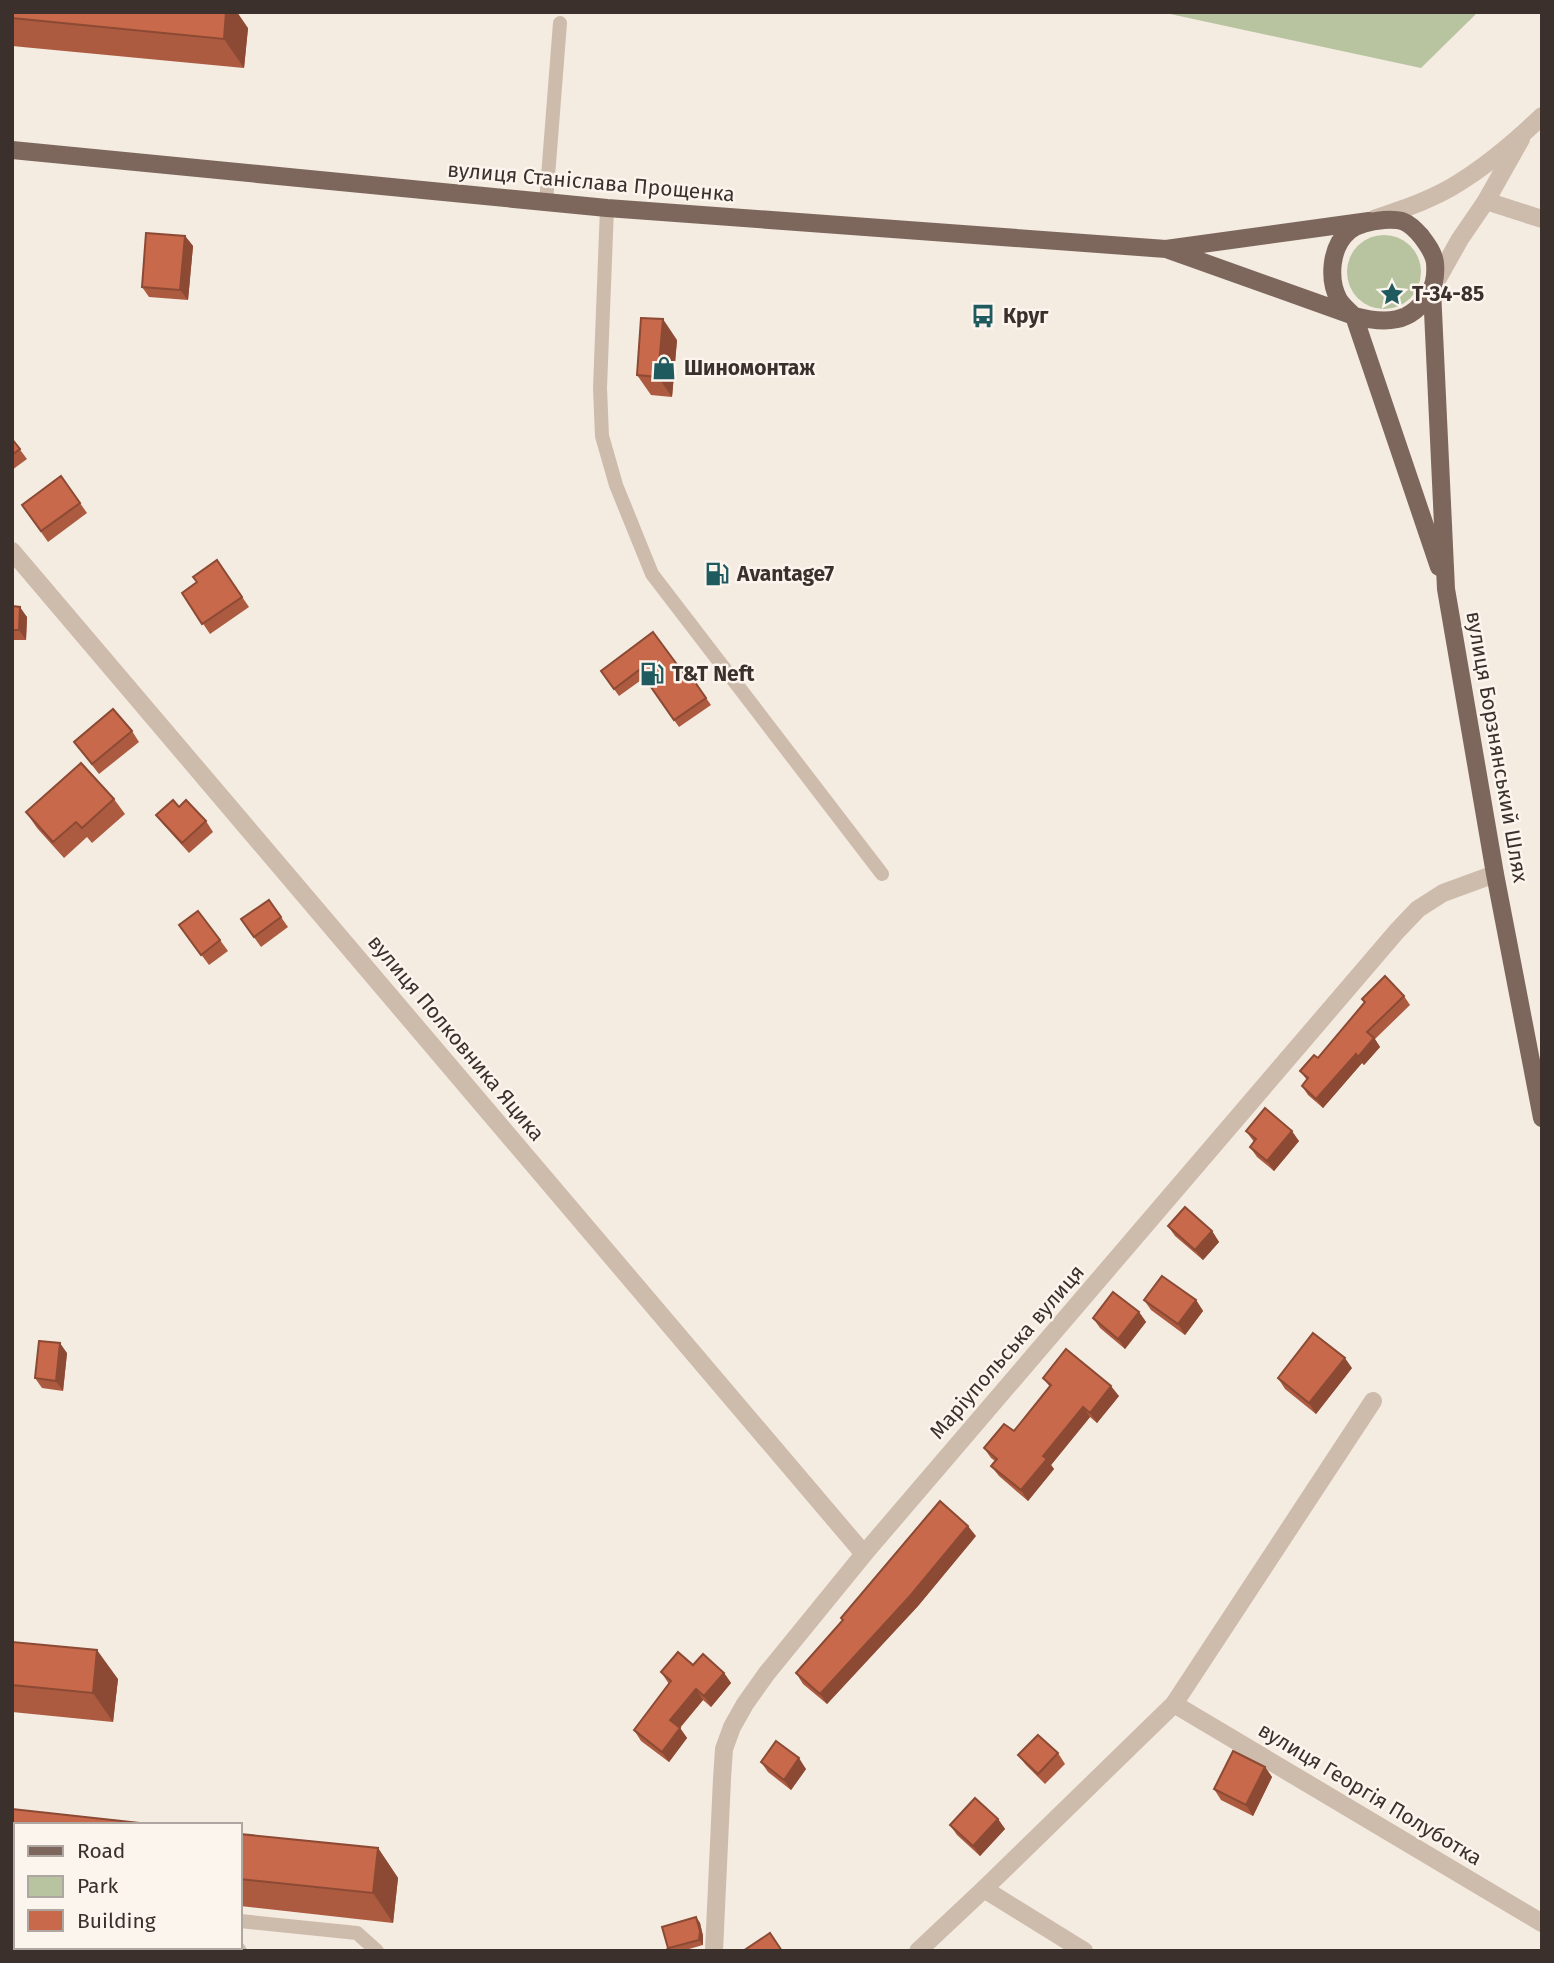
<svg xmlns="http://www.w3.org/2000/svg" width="1554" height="1963" viewBox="0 0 1554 1963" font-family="'Fira Sans',sans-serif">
<rect width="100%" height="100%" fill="#f4ebe1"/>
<g fill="#b8c4a0">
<path d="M1161,12H1478L1421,68Z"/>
<circle cx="1384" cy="272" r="37"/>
</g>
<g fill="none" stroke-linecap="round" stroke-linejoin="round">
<g stroke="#cdbbac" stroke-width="14">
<path d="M546,202L560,23"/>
<path d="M607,208L600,388L602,436L616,485L652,574L882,874"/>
<path d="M12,1898H16"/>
<path d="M240,1921L357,1933L377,1951"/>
<path d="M237,1947L240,1951"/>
</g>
<g stroke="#cdbbac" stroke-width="18">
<path d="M1486,201L1542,219"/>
<path d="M12,551L864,1554"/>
<path d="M1174,1704L1542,1923"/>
<path d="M984,1889L1084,1951"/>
<path d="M918,1951L984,1889L1174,1704L1373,1401"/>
</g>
<g stroke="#cdbbac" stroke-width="18">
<path d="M1374,219C1403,209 1434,199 1460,182C1487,165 1519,138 1542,116"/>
<path d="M1433,287L1460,239L1486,201L1521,139"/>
<path d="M714,1951L722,1779L724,1749L732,1727L745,1704L767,1673L864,1554L1397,931L1418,909L1443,893L1495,874"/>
</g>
<g stroke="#7d675c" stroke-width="18">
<path d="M12,150L607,208L1166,249L1369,221"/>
<path d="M1169,250L1354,316C1385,324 1411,324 1429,294C1434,286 1436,274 1435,263C1434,253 1427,244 1421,236C1408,221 1402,219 1384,220C1372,221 1359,223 1349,231C1330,247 1328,280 1339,300C1343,306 1349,311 1354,316L1439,567"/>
<path d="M1432,290L1446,589L1495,874L1542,1118"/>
</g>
</g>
<g fill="#ac5a40">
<path d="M12,12L248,28L244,68L12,46Z"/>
<path d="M185,236L193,246L188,300L149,297L142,287Z"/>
<path d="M677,340L672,397L651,395L637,375Z"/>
<path d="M12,439L27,459L12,470Z"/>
<path d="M61,476L87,513L48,542L22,505Z"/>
<path d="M217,560L249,607L210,634L182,593L197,582Z"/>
<path d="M12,606L27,617L26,640H12Z"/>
<path d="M653,632L687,678L690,675L711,705L679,727L644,678L619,696L601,671Z"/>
<path d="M132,731L139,742L99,774L74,742Z"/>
<path d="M114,799L125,814L92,843L87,837L64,858L37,828L26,812Z"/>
<path d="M179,807L206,821L213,832L189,853L164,825L156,815Z"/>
<path d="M269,900L288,927L261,947L241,919Z"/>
<path d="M179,925L220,940L228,951L209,965Z"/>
<path d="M1404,996L1410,1005L1375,1039L1380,1047L1364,1065L1362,1063L1323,1108L1308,1095L1302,1086L1307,1080L1300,1071L1318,1058L1364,1003L1362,999Z"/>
<path d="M1246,1131L1299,1141L1274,1171L1257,1157L1250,1147L1254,1142Z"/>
<path d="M1168,1226L1212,1231L1219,1242L1203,1260L1175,1236Z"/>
<path d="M1144,1300H1196L1203,1311L1185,1335L1151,1310Z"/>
<path d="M1139,1312L1146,1322L1125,1349L1100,1328L1093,1318Z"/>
<path d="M67,1353L63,1391L42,1388L35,1378Z"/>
<path d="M1352,1368L1316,1414L1285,1389L1278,1378Z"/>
<path d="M1043,1378L1119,1396L1097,1423L1090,1417L1051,1465L1054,1469L1028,1501L999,1476L991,1466L995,1461L991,1458L984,1448L1014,1431L1050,1387Z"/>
<path d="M976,1536L918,1606L827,1704L803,1684L796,1673Z"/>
<path d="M12,1642L118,1679L113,1722L12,1712Z"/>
<path d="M693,1665L724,1673L731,1683L711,1707L703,1700L680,1728L687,1738L669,1762L641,1741L634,1730L669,1684L661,1672Z"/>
<path d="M1058,1753L1065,1764L1045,1784L1026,1765L1018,1755Z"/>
<path d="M761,1762L806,1769L791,1790L768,1772Z"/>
<path d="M1265,1767L1272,1777L1253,1816L1221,1800L1214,1789Z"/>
<path d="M12,1809L16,1825V1882L12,1881Z"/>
<path d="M998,1819L1005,1829L980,1856L957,1835L950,1825Z"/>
<path d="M240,1834L378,1848L398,1878L393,1923L240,1906Z"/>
<path d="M696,1917L700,1923L703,1936V1945L682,1951H664Z"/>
</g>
<g fill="#8c4a34">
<path d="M226,12H237L248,28L244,68L224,39Z"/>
<path d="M185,236L193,246L188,300L180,290Z"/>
<path d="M663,319L677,340L672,397L658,377Z"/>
<path d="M20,607L27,617L26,640L19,630Z"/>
<path d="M12,840L14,843L12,860Z"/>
<path d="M1374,1038L1380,1047L1364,1065L1358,1057Z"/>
<path d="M1356,1054L1362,1063L1323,1108L1316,1099Z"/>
<path d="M1292,1131L1299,1141L1274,1171L1267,1161Z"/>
<path d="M1212,1231L1219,1242L1203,1260L1195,1250Z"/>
<path d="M1196,1300L1203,1311L1185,1335L1178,1324Z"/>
<path d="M1139,1312L1146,1322L1125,1349L1118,1339Z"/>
<path d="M60,1343L67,1353L63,1391L56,1381Z"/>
<path d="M1345,1358L1352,1368L1316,1414L1309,1403Z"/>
<path d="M1111,1386L1119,1396L1097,1423L1090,1413Z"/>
<path d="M1083,1407L1090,1417L1051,1465L1054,1469L1028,1501L1021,1490L1043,1456Z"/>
<path d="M968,1526L976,1536L918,1606L827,1704L820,1694Z"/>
<path d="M97,1650L118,1679L113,1722L93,1693Z"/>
<path d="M724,1673L731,1683L711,1707L704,1696Z"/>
<path d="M696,1689L703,1700L677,1731L670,1720Z"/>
<path d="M680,1728L687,1738L669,1762L662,1752Z"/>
<path d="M799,1758L806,1769L791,1790L784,1780Z"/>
<path d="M1265,1767L1272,1777L1253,1816L1246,1805Z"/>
<path d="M998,1819L1005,1829L980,1856L973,1846Z"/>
<path d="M378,1848L398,1878L393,1923L373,1893Z"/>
<path d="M696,1917L700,1923L703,1936V1945L699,1940Z"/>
</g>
<g fill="#c8694b" stroke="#8c4a34" stroke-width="2">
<path d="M12,12H226L224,39L12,18Z"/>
<path d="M146,233L185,236L180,290L142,287Z"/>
<path d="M641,318L663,319L658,377L637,375Z"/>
<path d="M12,439L20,449L12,455Z"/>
<path d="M61,476L80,503L41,531L22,505Z"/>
<path d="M217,560L242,597L202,624L182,593L197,582L193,577Z"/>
<path d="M12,606L20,607L19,630H12Z"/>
<path d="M653,632L687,678L690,675L706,698L674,720L639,670L614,689L601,671Z"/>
<path d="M113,709L132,731L92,764L74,742Z"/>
<path d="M81,763L114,799L82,828L76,822L53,842L26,812Z"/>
<path d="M173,800L179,807L186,800L206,821L182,843L156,815Z"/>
<path d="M269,900L281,917L254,937L241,919Z"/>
<path d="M198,911L220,940L201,955L179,925Z"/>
<path d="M1385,976L1404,996L1367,1032L1374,1038L1358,1057L1356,1054L1316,1099L1302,1086L1308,1078L1300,1071L1314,1055L1318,1058L1365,1002L1362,999Z"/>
<path d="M1265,1108L1292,1131L1267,1161L1250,1147L1256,1139L1246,1131Z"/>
<path d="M1185,1207L1212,1231L1195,1250L1168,1226Z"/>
<path d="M1162,1276L1196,1300L1178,1324L1144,1300Z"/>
<path d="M1113,1292L1139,1312L1118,1339L1093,1318Z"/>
<path d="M1313,1333L1345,1358L1309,1403L1278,1378Z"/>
<path d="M39,1341L60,1343L56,1381L35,1378Z"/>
<path d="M1066,1349L1111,1386L1090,1413L1083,1407L1043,1456L1047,1459L1021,1490L991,1466L997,1459L984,1448L1004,1424L1014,1431L1051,1385L1043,1378Z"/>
<path d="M940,1501L968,1526L910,1596L820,1694L796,1673L843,1620L841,1618Z"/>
<path d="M12,1642L97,1650L93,1693L12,1685Z"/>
<path d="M678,1652L693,1665L703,1654L724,1673L704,1696L696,1689L670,1720L680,1728L662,1752L634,1730L671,1681L661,1672Z"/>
<path d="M1038,1735L1058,1753L1038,1774L1018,1755Z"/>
<path d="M776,1741L799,1758L784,1780L761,1762Z"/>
<path d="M1233,1751L1265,1767L1246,1805L1214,1789Z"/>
<path d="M975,1798L998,1819L973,1846L950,1825Z"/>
<path d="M12,1809L158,1825H16V1855L12,1854Z"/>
<path d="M240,1834L378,1848L373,1893L240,1879Z"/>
<path d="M696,1917L700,1931L699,1940L669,1948H668L662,1927Z"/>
<path d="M770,1933L782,1951H743Z"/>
</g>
<defs>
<g id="sight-bare" transform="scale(1.89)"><path d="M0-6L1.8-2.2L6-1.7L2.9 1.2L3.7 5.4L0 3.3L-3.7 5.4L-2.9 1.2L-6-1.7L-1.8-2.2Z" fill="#1f5a5e" stroke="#fbf5ee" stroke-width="2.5" paint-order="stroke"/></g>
<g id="bus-bare" transform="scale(1.89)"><path d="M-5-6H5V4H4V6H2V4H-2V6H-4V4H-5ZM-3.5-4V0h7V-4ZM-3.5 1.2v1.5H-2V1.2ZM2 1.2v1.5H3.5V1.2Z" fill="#1f5a5e" stroke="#fbf5ee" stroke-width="2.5" paint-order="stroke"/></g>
<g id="shop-bare" transform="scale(1.89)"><path d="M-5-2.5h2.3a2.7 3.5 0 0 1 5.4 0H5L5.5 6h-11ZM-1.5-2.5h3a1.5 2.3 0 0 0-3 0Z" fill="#1f5a5e" stroke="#fbf5ee" stroke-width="2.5" paint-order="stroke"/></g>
<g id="fuel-bare" transform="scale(1.89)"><path d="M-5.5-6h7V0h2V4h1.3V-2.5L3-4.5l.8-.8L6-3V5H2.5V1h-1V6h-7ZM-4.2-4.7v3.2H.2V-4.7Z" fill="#1f5a5e" stroke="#fbf5ee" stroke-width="2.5" paint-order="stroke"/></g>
</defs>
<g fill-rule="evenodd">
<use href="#sight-bare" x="1392" y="294"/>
<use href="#bus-bare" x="983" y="316"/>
<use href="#shop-bare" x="664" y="368"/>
<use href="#fuel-bare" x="717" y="574"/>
<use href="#fuel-bare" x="652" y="674"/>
</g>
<g text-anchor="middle" stroke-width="5" stroke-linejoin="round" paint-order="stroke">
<g font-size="21" fill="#3b302b" stroke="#fbf5ee">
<text transform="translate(591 182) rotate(5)" y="7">вулиця Станіслава Прощенка</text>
<text transform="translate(1497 747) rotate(80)" y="7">вулиця Борзнянський Шлях</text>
<text transform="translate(456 1038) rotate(50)" y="7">вулиця Полковника Яцика</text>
<text transform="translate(1007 1352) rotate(-49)" y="7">Маріупольська вулиця</text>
<text transform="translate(1370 1794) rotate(31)" y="7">вулиця Георгія Полуботка</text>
</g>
<g font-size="21" font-weight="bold" fill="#3b302b" stroke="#fbf5ee" text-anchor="start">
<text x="1412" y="301">Т-34-85</text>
<text x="1003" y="323">Круг</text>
<text x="684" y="375">Шиномонтаж</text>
<text x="737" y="581">Avantage7</text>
<text x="672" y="681">T&amp;T Neft</text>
</g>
</g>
<rect width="1554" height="1963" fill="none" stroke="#3b302b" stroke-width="28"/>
<rect x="14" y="1823" width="228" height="126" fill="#fbf5ee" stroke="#aea6a0" stroke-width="2"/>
<rect x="28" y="1846" width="35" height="10" fill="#7d675c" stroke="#aea6a0" stroke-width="2"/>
<text x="77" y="1858" font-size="21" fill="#3b302b">Road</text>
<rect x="28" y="1876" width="35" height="21" fill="#b8c4a0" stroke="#aea6a0" stroke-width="2"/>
<text x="77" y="1893" font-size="21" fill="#3b302b">Park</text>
<rect x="28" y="1910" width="35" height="21" fill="#c8694b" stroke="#aea6a0" stroke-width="2"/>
<text x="77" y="1928" font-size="21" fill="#3b302b">Building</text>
</svg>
